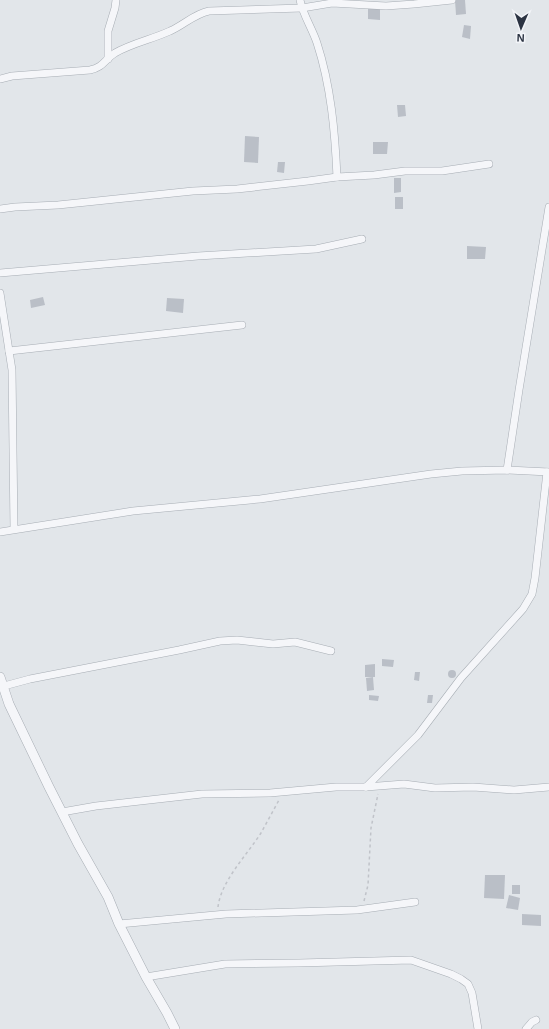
<svg xmlns="http://www.w3.org/2000/svg" width="549" height="1029" viewBox="0 0 549 1029" font-family="Helvetica,sans-serif">
<rect width="100%" height="100%" fill="#e2e6ea"/>
<g fill="#babfc7">
<path d="M455,0H465L466,14L456,15Z"/>
<path d="M368,6H380V20L368,19Z"/>
<path d="M464,25L471,26L470,39L462,37Z"/>
<path d="M397,105H405L406,116L398,117Z"/>
<path d="M245,136L259,137L258,163L244,162Z"/>
<path d="M373,142H388L387,154H373Z"/>
<path d="M278,162H285L284,173L277,172Z"/>
<path d="M394,178H401V192L394,193Z"/>
<rect x="395" y="197" width="8" height="12"/>
<path d="M467,246L486,247L485,259H467Z"/>
<path d="M43,297L45,305L31,308L30,300Z"/>
<path d="M167,298L184,299L183,313L166,311Z"/>
<path d="M382,659L394,660L393,667L382,666Z"/>
<path d="M375,664V677H365V665Z"/>
<circle cx="452" cy="674" r="4"/>
<path d="M415,672H420L419,681L414,680Z"/>
<path d="M373,677L374,690L367,691L366,678Z"/>
<path d="M369,695L379,696L378,701L369,700Z"/>
<path d="M428,695H433L432,703H427Z"/>
<path d="M485,875H505L504,899L484,898Z"/>
<rect x="512" y="885" width="8" height="9"/>
<path d="M509,895L520,898L518,910L506,908Z"/>
<path d="M522,914L541,915V926L522,925Z"/>
</g>
<g fill="none" stroke-linecap="round" stroke-linejoin="round">
<g stroke="#a7adb4" stroke-width="8">
<g id="minor">
<path d="M300,0C303,15 312,28 317,43C331,86 335,132 337,177"/>
<path d="M108,59V31L115,8L116,0"/>
<path d="M0,79L12,76L90,70C104,67 104,60 115,53C132,43 153,39 170,31C184,25 194,14 209,11L302,8L332,3L386,6L414,4L452,0"/>
<path d="M0,209L15,207L58,205L193,191L237,189L308,181L337,177L374,175L405,171H442L489,164"/>
<path d="M0,273L198,256L316,249L362,239"/>
<path d="M0,293L12,370L14,529"/>
<path d="M9,351L242,325"/>
<path d="M507,470L519,390L549,207"/>
<path d="M0,532L133,511L260,499L431,474L462,471L507,470L549,472"/>
<path d="M4,686L30,679L179,650L220,641L237,640L273,644L295,642L331,651"/>
<path d="M366,787L418,735L461,678L523,609L532,594L535,578L547,472"/>
<path d="M62,812L96,806L202,794L270,793L336,787H366L404,784L435,788L473,787L514,790L549,787"/>
<path d="M119,924L226,914L357,910L415,902"/>
<path d="M146,977L225,964L299,963L411,960L451,974L461,979L468,984L472,993L478,1029"/>
<path d="M526,1029L532,1022L536,1020"/>
</g>
</g>
<g stroke="#a7adb4" stroke-width="10">
<path id="tertiary" d="M0,677L9,704L49,787L78,844L108,897L119,924L146,977L167,1013L175,1029"/>
</g>
<g stroke="#c0c3c9" stroke-width="1.5" stroke-dasharray="3 3" stroke-linecap="butt">
<path d="M364,901L368,885L371,828L378,794"/>
<path d="M218,907C221,881 247,855 261,833C267,822 273,811 279,800"/>
</g>
<use href="#minor" stroke="#f5f6f9" stroke-width="7"/>
<use href="#tertiary" stroke="#f5f6f9" stroke-width="9"/>
</g>
<g transform="translate(521 28) rotate(182)" stroke="#f2f4f8" stroke-width="3" paint-order="stroke">
<path d="M0-3L7 15L0 10L-7 15Z" fill="#2b3342"/>
<text y="-6" font-size="11" font-weight="bold" text-anchor="middle" fill="#2b3342">N</text>
</g>
</svg>
